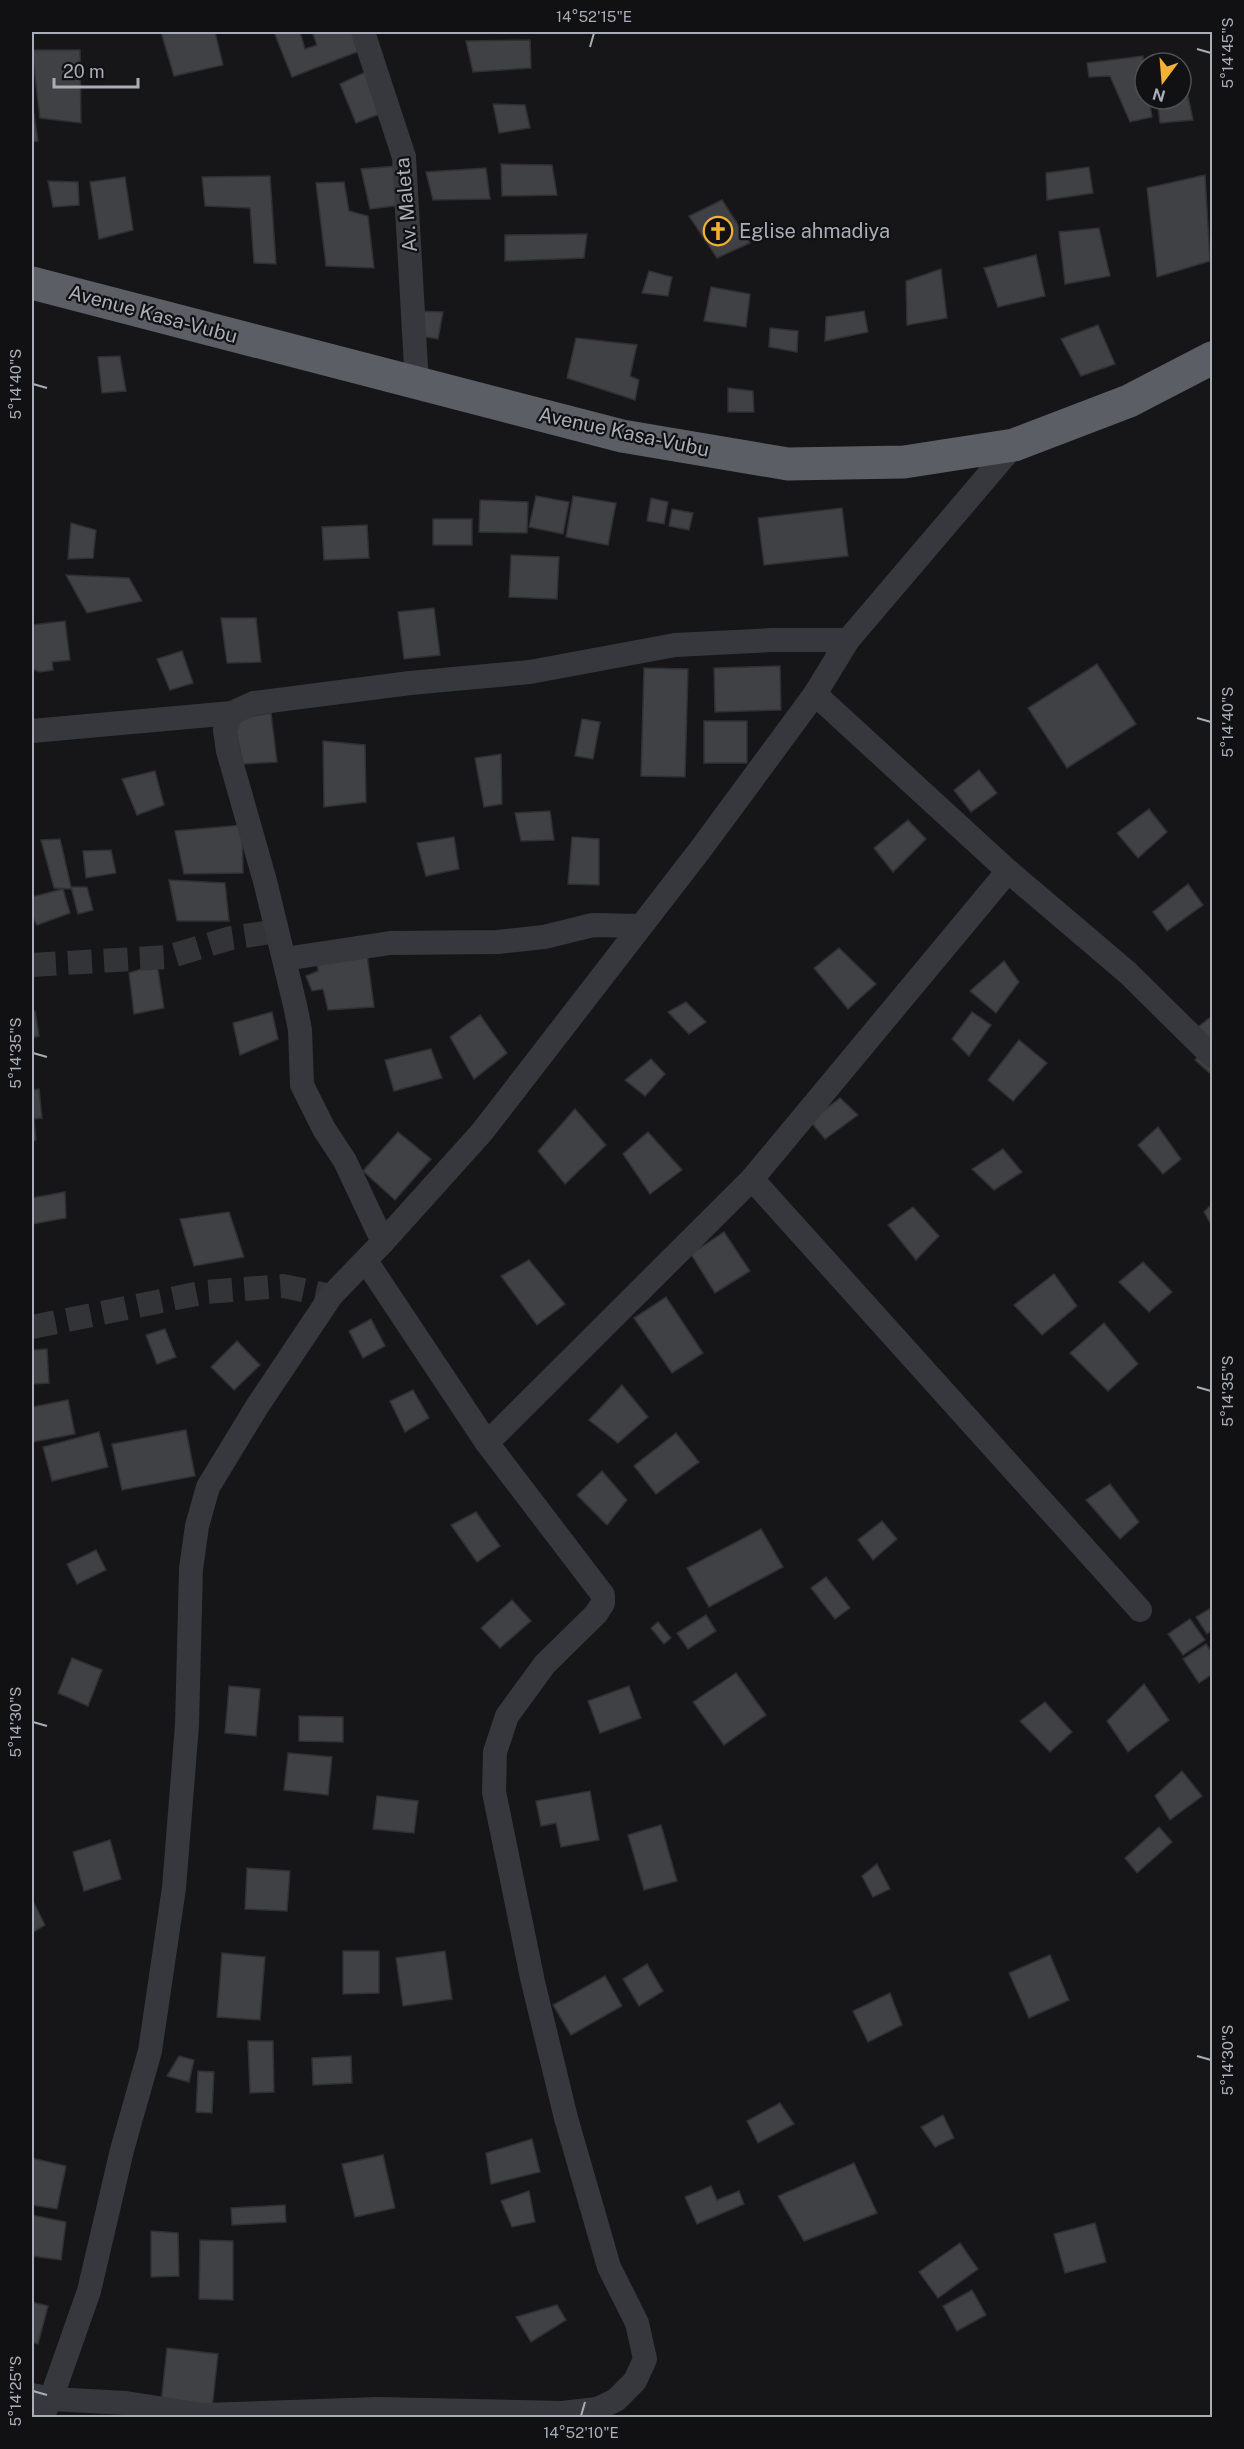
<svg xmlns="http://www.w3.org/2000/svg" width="1244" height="2449" viewBox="0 0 1244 2449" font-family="'Public Sans',sans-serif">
<rect width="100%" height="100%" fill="#161618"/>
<g fill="#404145" stroke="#303034" stroke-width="1.5">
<path d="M161,32H215L223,65L174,76Z"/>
<path d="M274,32H300L305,49L317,45L312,32H356L362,50L292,77Z"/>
<path d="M530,40L531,68L473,72L466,41Z"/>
<path d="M32,50H80L81,123L40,118Z"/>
<path d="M1143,56L1145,99H1149L1152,117L1130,122L1110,76L1089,77L1087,63Z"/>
<path d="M372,69L385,112L356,123L340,84Z"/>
<path d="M1181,73H1183L1193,120L1160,123L1157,99H1181Z"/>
<path d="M32,102L38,141L32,142Z"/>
<path d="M493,104L525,105L530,128L499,133Z"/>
<path d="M501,164L552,165L557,195L502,196Z"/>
<path d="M397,166L402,205L370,209L361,169Z"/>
<path d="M1089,167L1093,193L1047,200L1046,173Z"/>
<path d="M486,168L490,199L433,200L426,172Z"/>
<path d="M1205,175L1210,261L1157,277L1147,188Z"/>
<path d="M270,176L276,264L254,263L250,208L205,206L202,177Z"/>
<path d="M125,177L133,230L99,239L90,182Z"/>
<path d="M48,181L78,182L79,205L53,207Z"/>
<path d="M344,182L349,211L368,216L374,268L326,266L316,183Z"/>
<path d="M722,200L750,243L717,258L689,216Z"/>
<path d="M1099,228L1110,276L1065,284L1059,232Z"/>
<path d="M587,234L584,258L505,261V235Z"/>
<path d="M1036,255L1045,296L998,307L984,268Z"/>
<path d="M941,269L947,318L907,325L906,281Z"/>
<path d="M649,271L672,277L668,296L642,293Z"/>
<path d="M711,287L750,294L746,327L704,321Z"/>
<path d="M418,311L443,312L438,339L426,337Z"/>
<path d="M864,311L868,332L825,341L826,317Z"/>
<path d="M1098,325L1115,364L1081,376L1061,339Z"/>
<path d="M770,328L798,331L797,352L769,347Z"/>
<path d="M576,338L637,345L630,376L639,380L635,400L567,378Z"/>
<path d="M120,356L126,391L102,393L98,357Z"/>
<path d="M728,388L753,391L754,412H728Z"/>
<path d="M536,496L569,502L563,534L529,527Z"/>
<path d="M573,496L616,503L608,545L566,537Z"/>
<path d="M651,498L668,502L664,524L647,521Z"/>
<path d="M480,500L528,502L527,533L479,532Z"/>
<path d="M842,508L848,556L764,565L758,518Z"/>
<path d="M672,509L693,513L689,530L669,526Z"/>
<rect x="433" y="519" width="39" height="26"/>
<path d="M71,523L96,530L93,558L68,559Z"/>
<path d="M367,525L369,558L324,560L322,527Z"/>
<path d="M511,555L559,557L557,599L509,597Z"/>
<path d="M66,575L129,578L142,601L87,613Z"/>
<path d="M434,608L440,655L404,659L398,612Z"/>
<path d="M221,618H256L261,662L227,663Z"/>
<path d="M65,621L70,660L52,662L53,670L40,672L32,669V625Z"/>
<path d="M182,651L193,683L170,690L157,659Z"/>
<path d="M1097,664L1136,724L1067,768L1028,708Z"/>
<path d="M780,666L781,710L715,712L714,668Z"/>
<path d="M644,668L688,669L685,777L641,776Z"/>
<path d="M271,713L277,762L243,764L233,719Z"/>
<path d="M582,719L600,722L593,759L575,756Z"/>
<rect x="704" y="721" width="43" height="42"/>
<path d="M323,741L365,745L366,802L324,807Z"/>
<path d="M501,754L502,804L484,807L475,758Z"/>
<path d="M979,770L997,793L971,812L954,790Z"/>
<path d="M155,771L164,805L137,815L122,779Z"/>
<path d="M1149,809L1167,832L1138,858L1117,833Z"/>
<path d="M550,811L554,840L521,841L515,813Z"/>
<path d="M908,820L926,839L893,872L874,848Z"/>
<path d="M242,825L243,873L184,874L175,831Z"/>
<path d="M454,837L459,869L426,876L417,843Z"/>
<path d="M572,837L599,839V885L568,884Z"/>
<path d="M60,839L71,887V889L54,888L41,840Z"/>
<path d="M111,850L116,873L86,878L83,851Z"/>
<path d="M169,880L225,883L229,921H177Z"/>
<path d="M1188,884L1203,905L1167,931L1153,912Z"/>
<path d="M71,887H87L93,910L78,914Z"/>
<path d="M63,889L70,913L37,925L32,916V897Z"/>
<path d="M366,947L374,1007L328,1010L323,989L312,991L306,976L318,971L317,959Z"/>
<path d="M839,948L876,984L848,1009L814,968Z"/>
<path d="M1004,961L1019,982L996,1013L970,991Z"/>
<path d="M157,964L164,1008L134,1014L129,973Z"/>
<path d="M686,1002L706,1022L689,1034L668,1012Z"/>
<path d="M35,1011L39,1036L32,1038V1012Z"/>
<path d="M272,1012L278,1039L240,1055L233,1023Z"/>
<path d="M972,1012L991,1025L969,1056L952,1039Z"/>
<path d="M480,1015L507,1053L474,1079L450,1037Z"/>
<path d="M1212,1016V1075L1195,1060L1206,1049L1184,1038Z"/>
<path d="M1019,1040L1047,1063L1013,1101L988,1080Z"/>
<path d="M431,1049L442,1078L394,1091L385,1060Z"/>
<path d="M651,1059L665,1074L645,1096L625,1080Z"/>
<path d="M39,1089L42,1118L34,1119L36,1140L32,1141V1090Z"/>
<path d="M840,1098L858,1115L825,1139L810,1121Z"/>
<path d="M575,1109L606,1145L565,1184L538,1151Z"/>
<path d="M1158,1127L1181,1159L1163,1174L1138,1145Z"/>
<path d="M398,1132L431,1159L395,1200L363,1171Z"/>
<path d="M648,1132L682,1170L650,1194L623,1154Z"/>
<path d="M1003,1149L1022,1172L994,1190L972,1169Z"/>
<path d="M65,1192L66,1218L32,1224V1198Z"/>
<path d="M1212,1204V1226L1204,1212Z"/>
<path d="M913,1207L939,1236L916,1260L888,1225Z"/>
<path d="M229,1212L244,1257L194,1266L180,1219Z"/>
<path d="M724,1232L750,1271L715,1293L691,1254Z"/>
<path d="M529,1260L565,1304L537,1325L501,1276Z"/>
<path d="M1143,1262L1172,1292L1149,1312L1119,1282Z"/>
<path d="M1054,1274L1077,1306L1042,1335L1014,1305Z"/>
<path d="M666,1297L703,1353L672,1373L634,1318Z"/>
<path d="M371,1319L385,1346L363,1358L349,1331Z"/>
<path d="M1104,1323L1138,1364L1108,1391L1070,1353Z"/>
<path d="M165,1329L176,1357L157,1364L146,1335Z"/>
<path d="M237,1341L260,1365L234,1390L211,1367Z"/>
<path d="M47,1349L49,1383L32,1384V1350Z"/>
<path d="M622,1385L648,1417L618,1443L589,1420Z"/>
<path d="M413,1390L429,1418L405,1432L390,1401Z"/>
<path d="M68,1400L75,1434L32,1442V1407Z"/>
<path d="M186,1430L195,1476L122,1490L112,1444Z"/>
<path d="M99,1432L108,1467L52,1481L43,1447Z"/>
<path d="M676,1433L699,1462L656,1494L634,1466Z"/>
<path d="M602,1471L627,1500L607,1525L577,1495Z"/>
<path d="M1110,1484L1139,1522L1120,1539L1086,1500Z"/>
<path d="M476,1512L500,1546L477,1562L451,1525Z"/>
<path d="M882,1521L897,1539L873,1560L858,1540Z"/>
<path d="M761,1529L783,1567L709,1607L687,1568Z"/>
<path d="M96,1550L106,1570L77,1584L67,1564Z"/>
<path d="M826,1577L850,1608L835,1619L811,1588Z"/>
<path d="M512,1600L531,1621L500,1648L481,1628Z"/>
<path d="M1209,1609L1212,1615V1630L1207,1634L1196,1617Z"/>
<path d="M706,1615L716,1631L688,1649L677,1633Z"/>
<path d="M1190,1619L1205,1640L1183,1655L1168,1634Z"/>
<path d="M658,1622L671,1638L664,1644L651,1628Z"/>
<path d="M1206,1644L1212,1653V1674L1199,1683L1183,1659Z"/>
<path d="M72,1658L102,1670L88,1706L58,1693Z"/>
<path d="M736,1673L766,1715L724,1745L693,1702Z"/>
<path d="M1144,1684L1169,1720L1128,1752L1107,1721Z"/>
<path d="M229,1686L260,1689L256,1736L225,1733Z"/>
<path d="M629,1686L641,1718L600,1733L588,1701Z"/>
<path d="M1045,1702L1072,1732L1050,1752L1020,1721Z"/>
<path d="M299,1716L343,1717V1742L299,1741Z"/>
<path d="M288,1753L332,1757L328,1795L284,1790Z"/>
<path d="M1182,1771L1202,1796L1170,1820L1155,1796Z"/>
<path d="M590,1791L599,1840L561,1847L556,1823L541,1826L536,1801Z"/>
<path d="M377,1796L418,1801L414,1833L373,1829Z"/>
<path d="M661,1825L677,1881L644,1890L628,1835Z"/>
<path d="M1159,1827L1172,1842L1137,1873L1125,1858Z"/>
<path d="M110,1840L121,1879L84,1891L73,1852Z"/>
<path d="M877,1864L890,1889L873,1897L862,1876Z"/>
<path d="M247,1868L290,1871L287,1911L245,1909Z"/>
<path d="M32,1899L45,1925L32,1933Z"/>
<path d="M343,1951H379V1993L343,1994Z"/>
<path d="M445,1951L452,1999L403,2006L396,1958Z"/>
<path d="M222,1953L265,1957L260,2020L217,2017Z"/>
<path d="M1050,1955L1069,2000L1029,2018L1009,1973Z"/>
<path d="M647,1964L663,1991L639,2006L623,1979Z"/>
<path d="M605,1976L622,2006L571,2035L553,2005Z"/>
<path d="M890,1993L902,2025L868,2042L853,2011Z"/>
<path d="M248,2041H273L274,2092L250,2093Z"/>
<path d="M179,2056L194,2060L189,2082L167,2076Z"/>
<path d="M351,2056L352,2083L313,2085L312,2058Z"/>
<path d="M198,2071L214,2072L212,2113L196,2112Z"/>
<path d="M780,2103L794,2124L758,2143L747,2121Z"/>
<path d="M943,2115L954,2138L935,2147L921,2127Z"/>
<path d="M532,2139L540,2172L491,2184L486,2153Z"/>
<path d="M383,2155L395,2208L355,2217L342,2164Z"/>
<path d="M32,2158L66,2166L57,2209L32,2205Z"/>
<path d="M854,2163L877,2213L804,2241L778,2196Z"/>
<path d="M711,2186L717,2200L739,2191L744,2204L697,2224L685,2197Z"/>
<path d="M529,2191L535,2222L512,2227L501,2201Z"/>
<path d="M285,2205L286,2222L232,2225L231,2208Z"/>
<path d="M32,2215L66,2222L61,2260L32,2256Z"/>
<path d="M1095,2223L1106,2262L1065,2273L1054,2234Z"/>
<path d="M151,2231L178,2233L179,2276L151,2277Z"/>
<path d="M200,2240L233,2241V2300L199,2299Z"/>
<path d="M960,2243L978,2269L938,2298L919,2272Z"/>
<path d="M972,2290L986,2315L957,2331L943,2306Z"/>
<path d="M32,2302L48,2306L38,2344L32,2342Z"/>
<path d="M557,2305L566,2320L531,2342L516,2317Z"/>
<path d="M167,2348L218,2354L212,2409L161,2403Z"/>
</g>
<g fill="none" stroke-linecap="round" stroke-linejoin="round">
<g stroke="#333438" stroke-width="24" stroke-dasharray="24 12" stroke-linecap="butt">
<path d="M32,965L168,957L231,938L278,931"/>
<path d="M32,1327L206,1292L283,1286L331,1296"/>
</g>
<g stroke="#37383d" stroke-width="24">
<path d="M363,32L404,157L417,384"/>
<path d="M815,694L1008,871L1128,973L1212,1056"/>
<path d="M232,713L225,730L228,751L265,881L295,1005L300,1030L302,1085L324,1129L345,1161L383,1242"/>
<path d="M32,731L232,713L254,703L410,683L530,672L675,645L772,640H848"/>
<path d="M285,959L390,943L498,942L544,937L593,925L640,926"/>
<path d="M752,1179L1140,1610"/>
<path d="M487,1443L752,1179L1008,871"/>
<path d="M32,2395L51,2399L126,2403L203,2415L378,2409L562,2413L597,2409L616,2400L635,2381L645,2359L637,2323L609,2267L566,2118L533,1982L494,1792L495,1752L507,1716L545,1664L596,1614L603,1603V1595L487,1443L366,1261"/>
<path d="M41,2418L51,2399L89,2291L122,2150L150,2051L174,1888L187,1725L191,1569L197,1526L208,1487L258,1405L331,1296L383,1242L482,1132L700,850L815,694L848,640L1014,445"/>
</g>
<path stroke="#5b5e65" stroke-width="33" d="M32,283L622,436L788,464L904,462L1014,445L1129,401L1212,358"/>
</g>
<path fill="none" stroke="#a8adb8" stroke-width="2" d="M590,47L594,33M1197,49L1211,53M33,384L47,388M1197,718L1211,722M33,1053L47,1057M1197,1387L1211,1391M33,1722L47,1726M1197,2056L1211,2060M33,2391L47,2395M581,2416L585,2402"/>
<defs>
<g id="church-ring" transform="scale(1.5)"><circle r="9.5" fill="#111113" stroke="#f2b134" stroke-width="1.5"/><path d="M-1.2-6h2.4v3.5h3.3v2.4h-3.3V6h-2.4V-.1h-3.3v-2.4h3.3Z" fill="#f2b134"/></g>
</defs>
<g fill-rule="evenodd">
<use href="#church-ring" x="718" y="231"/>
</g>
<g text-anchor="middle" stroke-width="4.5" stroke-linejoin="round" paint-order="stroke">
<g font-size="20" fill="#a8adb8" stroke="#111113">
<text transform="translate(406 205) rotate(-95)" y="7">Av. Maleta</text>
<text transform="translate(153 314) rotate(15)" y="7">Avenue Kasa-Vubu</text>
<text transform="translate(624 432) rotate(12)" y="7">Avenue Kasa-Vubu</text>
</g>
<g font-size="20" fill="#a8adb8" stroke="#111113" text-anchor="start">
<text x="739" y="238">Eglise ahmadiya</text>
</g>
</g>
<rect width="1244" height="2449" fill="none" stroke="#111113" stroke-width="66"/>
<g transform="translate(1163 81) rotate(196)"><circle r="28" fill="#111113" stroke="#4d4f55" stroke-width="1.5"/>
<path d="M0-4.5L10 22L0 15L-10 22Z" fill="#f2b134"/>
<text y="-9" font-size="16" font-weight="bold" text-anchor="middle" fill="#a8adb8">N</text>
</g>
<path d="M54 78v9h84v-9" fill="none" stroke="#a8adb8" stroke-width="3"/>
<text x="63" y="78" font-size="18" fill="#a8adb8" stroke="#111113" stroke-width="4.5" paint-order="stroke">20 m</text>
<rect x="33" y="33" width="1178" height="2383" fill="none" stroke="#a8adb8" stroke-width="2"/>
<g font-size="15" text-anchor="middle" fill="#a8adb8">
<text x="594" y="22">14°52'15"E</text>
<text transform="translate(1228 53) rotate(-90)" y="5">5°14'45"S</text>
<text transform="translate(16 384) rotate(-90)" y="5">5°14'40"S</text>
<text transform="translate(1228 722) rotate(-90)" y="5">5°14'40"S</text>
<text transform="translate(16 1053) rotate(-90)" y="5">5°14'35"S</text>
<text transform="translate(1228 1391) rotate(-90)" y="5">5°14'35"S</text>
<text transform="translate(16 1722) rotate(-90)" y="5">5°14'30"S</text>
<text transform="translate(1228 2060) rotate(-90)" y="5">5°14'30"S</text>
<text transform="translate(16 2391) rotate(-90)" y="5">5°14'25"S</text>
<text x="581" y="2438">14°52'10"E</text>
</g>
</svg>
